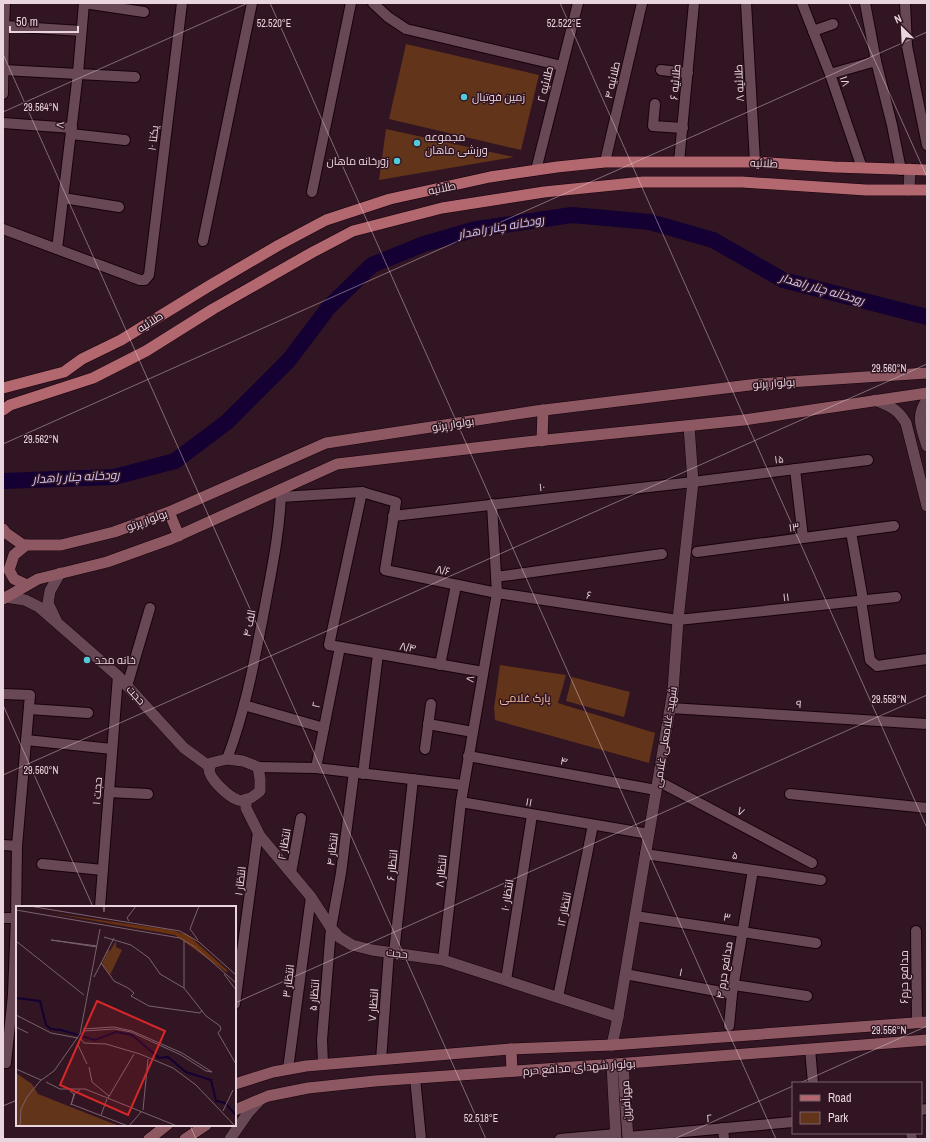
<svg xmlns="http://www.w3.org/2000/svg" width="930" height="1142" viewBox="0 0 930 1142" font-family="'Archivo Narrow',Cairo,sans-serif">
<rect width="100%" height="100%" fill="#311522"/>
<g fill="#62341a">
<path d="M406,44L539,75L521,150L389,119Z"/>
<path d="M386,129L514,157L379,180Z"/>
<path d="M500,665L566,675L558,703L655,733L649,763L495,720L494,708Z"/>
<path d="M572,677L630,692L624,717L566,701Z"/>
</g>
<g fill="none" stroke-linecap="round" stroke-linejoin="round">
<path stroke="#140032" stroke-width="16" d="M3,481L114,477L175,461L227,422L289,360L329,307L372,265L424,244L476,229L572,215L650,222L713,240L783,280L927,317"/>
<g stroke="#17020c" stroke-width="12">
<g id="minor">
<path d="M84,3L144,12"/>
<path d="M373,3L388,17L406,29L562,66"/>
<path d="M746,3L755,162"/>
<path d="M802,3L830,74L862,168"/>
<path d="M865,3L876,61L892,125L901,170"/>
<path d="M905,3L907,46L927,145"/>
<path d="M4,26L81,31"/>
<path d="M813,31L833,24"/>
<path d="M3,70L135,77"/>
<path d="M661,70L688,73"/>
<path d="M830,74L876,61"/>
<path d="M3,94L4,26L5,3"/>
<path d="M655,104L653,126L683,128"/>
<path d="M3,123L72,128"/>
<path d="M71,134L125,140"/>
<path d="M605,162L642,3"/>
<path d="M679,162L694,3"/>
<path d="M536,170L578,3"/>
<path d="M312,192L351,3"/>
<path d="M63,198L119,207"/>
<path d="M3,229L140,280H145L149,275L182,3"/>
<path d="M203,241L252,3"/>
<path d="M57,249L78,73L84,3"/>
<path d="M795,469L803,538"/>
<path d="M362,492L329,645L483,672"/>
<path d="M281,497L362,492L396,502L385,570L497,593L678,620L896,597"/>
<path d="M393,516L693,482L868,460"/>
<path d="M851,532L863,600"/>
<path d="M697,552L894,526"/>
<path d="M496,577L662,554"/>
<path d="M861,600L870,660L877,666L927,659"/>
<path d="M440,665L456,585"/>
<path d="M127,686L150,608"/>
<path d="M3,694L30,695L17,846L16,918L13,995L6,1063H3"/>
<path d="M244,705L324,728"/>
<path d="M670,708L927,724"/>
<path d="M29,709L88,713"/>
<path d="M428,724L473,732"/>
<path d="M26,740L112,749"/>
<path d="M425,749L431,704"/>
<path d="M468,756L656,790"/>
<path d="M227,759C246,709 255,658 265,606C272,568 280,530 281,492"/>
<path d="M258,767L316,768L463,785"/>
<path d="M316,768L340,647"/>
<path d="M363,774L378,654"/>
<path d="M658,781L812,863"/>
<path d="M109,792L148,794"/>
<path d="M790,794L927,808"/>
<path d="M461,802L649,834"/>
<path d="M3,845L17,846"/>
<path d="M645,854L821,880"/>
<path d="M42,864L103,870"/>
<path d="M291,873L301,818"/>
<path d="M100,907L118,676"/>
<path d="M635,916L816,943"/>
<path d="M3,918H16"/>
<path d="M916,931L917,1022"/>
<path d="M394,953L413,779"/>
<path d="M443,960L461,802L497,593L492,504"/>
<path d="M625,974L732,994"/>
<path d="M506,980L532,815"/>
<path d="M734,985L807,996"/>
<path d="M558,997L593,825"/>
<path d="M235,1004L258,832"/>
<path d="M729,1026L732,994L753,870"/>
<path d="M810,1049L813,1083"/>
<path d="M381,1060L389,952"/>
<path d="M323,1064L322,1040L331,928L341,873L354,772"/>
<path d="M288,1069L311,897"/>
<path d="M415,1078L421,1139"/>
<path d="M921,1110L927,1109"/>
<path d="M723,1128L724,1139"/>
<path d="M911,1133L912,1139"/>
<path d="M628,1137L793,1122"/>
<path d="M560,1139L616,1134"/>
</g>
</g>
<g stroke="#17020c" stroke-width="12">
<g id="tertiary">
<path d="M909,190L910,169"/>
<path d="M875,400C890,406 898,409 906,423L927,506"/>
<path d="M927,400C915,416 922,429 927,446"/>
<path d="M5,597L25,600L39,607L118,676L184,748L210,767"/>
<path d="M56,620L48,603L50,591L60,573"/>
<path d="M227,759L243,761L258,767L260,779V791C254,796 247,802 238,800C229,797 209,779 209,769C209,767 210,765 211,763Z"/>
<path d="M246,799V808L260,836L311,897L331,928L339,937L352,945L372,950L443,960L618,1017"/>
<path d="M612,1045L618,1017L673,691L678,620L693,482L689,426"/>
<path d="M623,1064L628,1139"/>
<path d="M612,1065L616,1139"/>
<path d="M230,1139L248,1113L260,1100"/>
</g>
</g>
<g stroke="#17020c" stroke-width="12">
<g id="secondary">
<path d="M542,441L543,410"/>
<path d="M169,512L179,536"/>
<path d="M3,529L6,533L23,545H61L114,532L169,512L326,443L536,411L758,384L927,373"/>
<path d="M26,545L14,555L9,570L14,579L27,585"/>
<path d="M3,599L38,579L107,562L171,539L337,464L526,442L744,420L927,393"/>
<path d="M511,1049L512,1071"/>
<path d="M235,1084L273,1072L306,1066L511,1049L612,1045L927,1022"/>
<path d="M235,1110L268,1096L308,1088L375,1081L602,1065L927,1040"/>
<path d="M149,1139L167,1125"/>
<path d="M185,1139L206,1125"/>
</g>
</g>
<g stroke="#17020c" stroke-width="12">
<g id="primary">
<path d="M3,388L64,372L82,359L121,340L209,286L279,245L326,220L390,199L490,177L557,167L605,162H755L834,167L927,170"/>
<path d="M3,410L10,405L93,378L146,351L213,309L313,252L353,231L442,208L544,192L643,182H742L866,190H927"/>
</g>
</g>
<use href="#minor" stroke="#694856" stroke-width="10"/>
<use href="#tertiary" stroke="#694856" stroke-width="11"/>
<use href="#secondary" stroke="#8e5862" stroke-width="11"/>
<use href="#primary" stroke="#b3676e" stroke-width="11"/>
</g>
<path fill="none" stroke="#e9d5dd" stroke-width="1" stroke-opacity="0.45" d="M270,3L776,1139M560,3L927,828M849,3L927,177M3,54L486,1139M3,112L248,3M3,444L927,32M3,705L93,907M3,775L927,364M235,1003L927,695M800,1083L927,1026M3,1106L17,1100M190,1125L196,1139M674,1139L793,1086"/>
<g fill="#53cadc" stroke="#311522" stroke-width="1.5">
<circle cx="464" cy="97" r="4"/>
<circle cx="417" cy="143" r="4"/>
<circle cx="397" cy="161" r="4"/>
<circle cx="87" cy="660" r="4"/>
</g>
<g text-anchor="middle" stroke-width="3" stroke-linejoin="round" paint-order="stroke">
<g font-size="11" fill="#e9d5dd" stroke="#311522">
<text transform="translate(612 80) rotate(-77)" y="4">طلائیه ۴</text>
<text transform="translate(845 81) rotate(71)" y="4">۱۸</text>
<text transform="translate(675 82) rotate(-85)" y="4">طلائیه ۶</text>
<text transform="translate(739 83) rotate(-93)" y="4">طلائیه ۸</text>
<text transform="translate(545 84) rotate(-76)" y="4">طلائیه ۲</text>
<text transform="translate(60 125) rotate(-84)" y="4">۸</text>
<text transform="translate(153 138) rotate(-83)" y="4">۱۰ یکتا</text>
<text transform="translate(764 163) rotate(2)" y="4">طلائیه</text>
<text transform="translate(442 188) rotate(-12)" y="4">طلائیه</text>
<text transform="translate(150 322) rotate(-32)" y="4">طلائیه</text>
<text transform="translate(774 383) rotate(-4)" y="4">بولوار پرتو</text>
<text transform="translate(453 424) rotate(-9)" y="4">بولوار پرتو</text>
<text transform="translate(779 459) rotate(-7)" y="4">۱۵</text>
<text transform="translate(542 487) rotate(-6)" y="4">۱۰</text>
<text transform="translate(147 520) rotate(-20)" y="4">بولوار پرتو</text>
<text transform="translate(794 527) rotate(-8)" y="4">۱۳</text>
<text transform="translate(443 570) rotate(12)" y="4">۸/۶</text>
<text transform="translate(589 595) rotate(9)" y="4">۶</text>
<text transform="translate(786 597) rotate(-6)" y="4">۱۱</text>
<text transform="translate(249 623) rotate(-79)" y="4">۴ الف</text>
<text transform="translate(408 647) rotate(10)" y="4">۸/۴</text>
<text transform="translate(470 679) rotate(-80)" y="4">۸</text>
<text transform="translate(136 695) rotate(47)" y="4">حجت</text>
<text transform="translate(799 704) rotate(4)" y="4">۹</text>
<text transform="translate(316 705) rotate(-79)" y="4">۲</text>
<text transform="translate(665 737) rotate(-81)" y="4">شهید غلامعلی غلامی</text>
<text transform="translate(564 761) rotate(10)" y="4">۴</text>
<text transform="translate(97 791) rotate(-86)" y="4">حجت ۱</text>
<text transform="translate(529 802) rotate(10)" y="4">۱۱</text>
<text transform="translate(741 811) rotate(28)" y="4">۷</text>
<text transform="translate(284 844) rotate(-80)" y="4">انتظار ۲</text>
<text transform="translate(332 849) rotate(-83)" y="4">انتظار ۴</text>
<text transform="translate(735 855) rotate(9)" y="4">۵</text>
<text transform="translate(392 865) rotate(-84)" y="4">انتظار ۶</text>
<text transform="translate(441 871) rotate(-84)" y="4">انتظار ۸</text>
<text transform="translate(240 881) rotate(-83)" y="4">انتظار ۱</text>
<text transform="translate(507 895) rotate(-81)" y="4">انتظار ۱۰</text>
<text transform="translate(564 909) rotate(-79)" y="4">انتظار ۱۲</text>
<text transform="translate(727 917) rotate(9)" y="4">۳</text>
<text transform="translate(397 953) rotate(8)" y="4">حجت</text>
<text transform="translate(724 970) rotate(-81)" y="4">مدافع حرم ۴</text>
<text transform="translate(681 972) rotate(11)" y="4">۱</text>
<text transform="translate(904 977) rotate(-90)" y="4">مدافع حرم۶</text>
<text transform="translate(288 981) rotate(-83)" y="4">انتظار ۳</text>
<text transform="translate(314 995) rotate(-85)" y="4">انتظار ۵</text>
<text transform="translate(373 1005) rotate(-86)" y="4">انتظار ۷</text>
<text transform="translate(579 1067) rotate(-4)" y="4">بولوار شهدای مدافع حرم</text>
<text transform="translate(626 1101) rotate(-93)" y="4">مهرآفرین</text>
<text transform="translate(709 1118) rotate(-5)" y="4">۲</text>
</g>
<g font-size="11" fill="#e9d5dd" stroke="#311522" text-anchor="start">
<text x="472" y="101">زمین فوتبال</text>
<text x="425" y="141">مجموعه<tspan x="425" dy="13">ورزشی ماهان</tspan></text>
<text x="389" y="165" text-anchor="end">زورخانه ماهان</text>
<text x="95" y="664">خانه محد</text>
</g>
<g font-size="11" fill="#f6c0a4" stroke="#311522">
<text x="525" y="702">پارک غلامی</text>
</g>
<g font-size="12" font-style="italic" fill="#d1c6fa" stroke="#311522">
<text transform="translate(501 227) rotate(-10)" y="4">رودخانه چنار راهدار</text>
<text transform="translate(822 289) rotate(16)" y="4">رودخانه چنار راهدار</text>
<text transform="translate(76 477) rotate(-3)" y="4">رودخانه چنار راهدار</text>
</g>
</g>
<g transform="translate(16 906)">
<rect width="220" height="220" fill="#311522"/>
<path d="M100,35V41L106,44L94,69L86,58L92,44L94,45ZM0,167L16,178L22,188L103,220H0Z" fill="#62341a"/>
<path d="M34,7L155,24L172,29L212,65L210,66L159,29Z" fill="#6a320f"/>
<path fill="none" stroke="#140032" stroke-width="2" d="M0,92L24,95L30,119L35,123L45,124L79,134L100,126L116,129L143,152L152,151L170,166L195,174L200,195L209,197L220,209"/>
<path fill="none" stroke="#7b626d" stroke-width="1" d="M13,0L164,25L183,36L220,69M87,0L88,6L89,0M0,4L164,32L179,41L220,77M113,15L111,12L120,0M88,31L115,39L133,52L144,68L168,82L190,110L204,120L205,123L202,127L220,158M182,34L174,23L183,0M0,35L68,89M168,35V82M81,40L35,34L81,41M85,57L98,75L112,82L118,87L115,90L133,100L184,107L186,104M208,68L220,84M78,71L98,32M0,109L35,127L62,132M0,121L12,127M67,125L99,123L115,126L165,149L190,165L196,166L166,147L116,125L98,121L67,123M64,132L68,137L90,138L124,148L157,162L180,179L219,220M62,139L71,158M73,161L76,176L93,190M0,163L25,174M30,176L44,183H69L161,220M54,185L58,188L55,199L59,187L64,184M92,192L118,148M55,198L112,220M127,204L132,153M207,205L217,184M85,209L91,193M4,220L5,203L11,191L24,175L38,165L64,128L84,23M113,220L125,206"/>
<path fill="#d62828" fill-opacity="0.15" stroke="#d62828" stroke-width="2" d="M81,95L149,125L112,209L44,179Z"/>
<rect width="220" height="220" fill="none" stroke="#e9d5dd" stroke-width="2"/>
</g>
<g font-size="10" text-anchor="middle" fill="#e9d5dd" stroke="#311522" stroke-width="3" stroke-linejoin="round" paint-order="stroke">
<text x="274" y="27">52.520°E</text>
<text x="564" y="27">52.522°E</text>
<text x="41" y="111">29.564°N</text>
<text x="889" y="372">29.560°N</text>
<text x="41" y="443">29.562°N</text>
<text x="889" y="703">29.558°N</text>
<text x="41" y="774">29.560°N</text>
<text x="889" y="1034">29.556°N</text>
<text x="481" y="1122">52.518°E</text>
</g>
<rect width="930" height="1142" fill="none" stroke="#e9d5dd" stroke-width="8"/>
<rect x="792" y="1082" width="130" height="52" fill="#311522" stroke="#7b626d"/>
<rect x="800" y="1095" width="20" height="6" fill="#b3676e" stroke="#7b626d"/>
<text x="828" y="1102" font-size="12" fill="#e9d5dd">Road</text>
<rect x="800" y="1112" width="20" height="12" fill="#62341a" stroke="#7b626d"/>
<text x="828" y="1122" font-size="12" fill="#e9d5dd">Park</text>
<g transform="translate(902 28) rotate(336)" stroke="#311522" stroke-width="3" paint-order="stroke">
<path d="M0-3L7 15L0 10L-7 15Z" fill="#e9d5dd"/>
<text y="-6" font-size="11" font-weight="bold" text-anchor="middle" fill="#e9d5dd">N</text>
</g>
<path d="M10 26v6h68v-6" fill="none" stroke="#e9d5dd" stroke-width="2"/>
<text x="16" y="26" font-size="12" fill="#e9d5dd" stroke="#311522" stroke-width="3" paint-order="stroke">50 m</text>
</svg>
